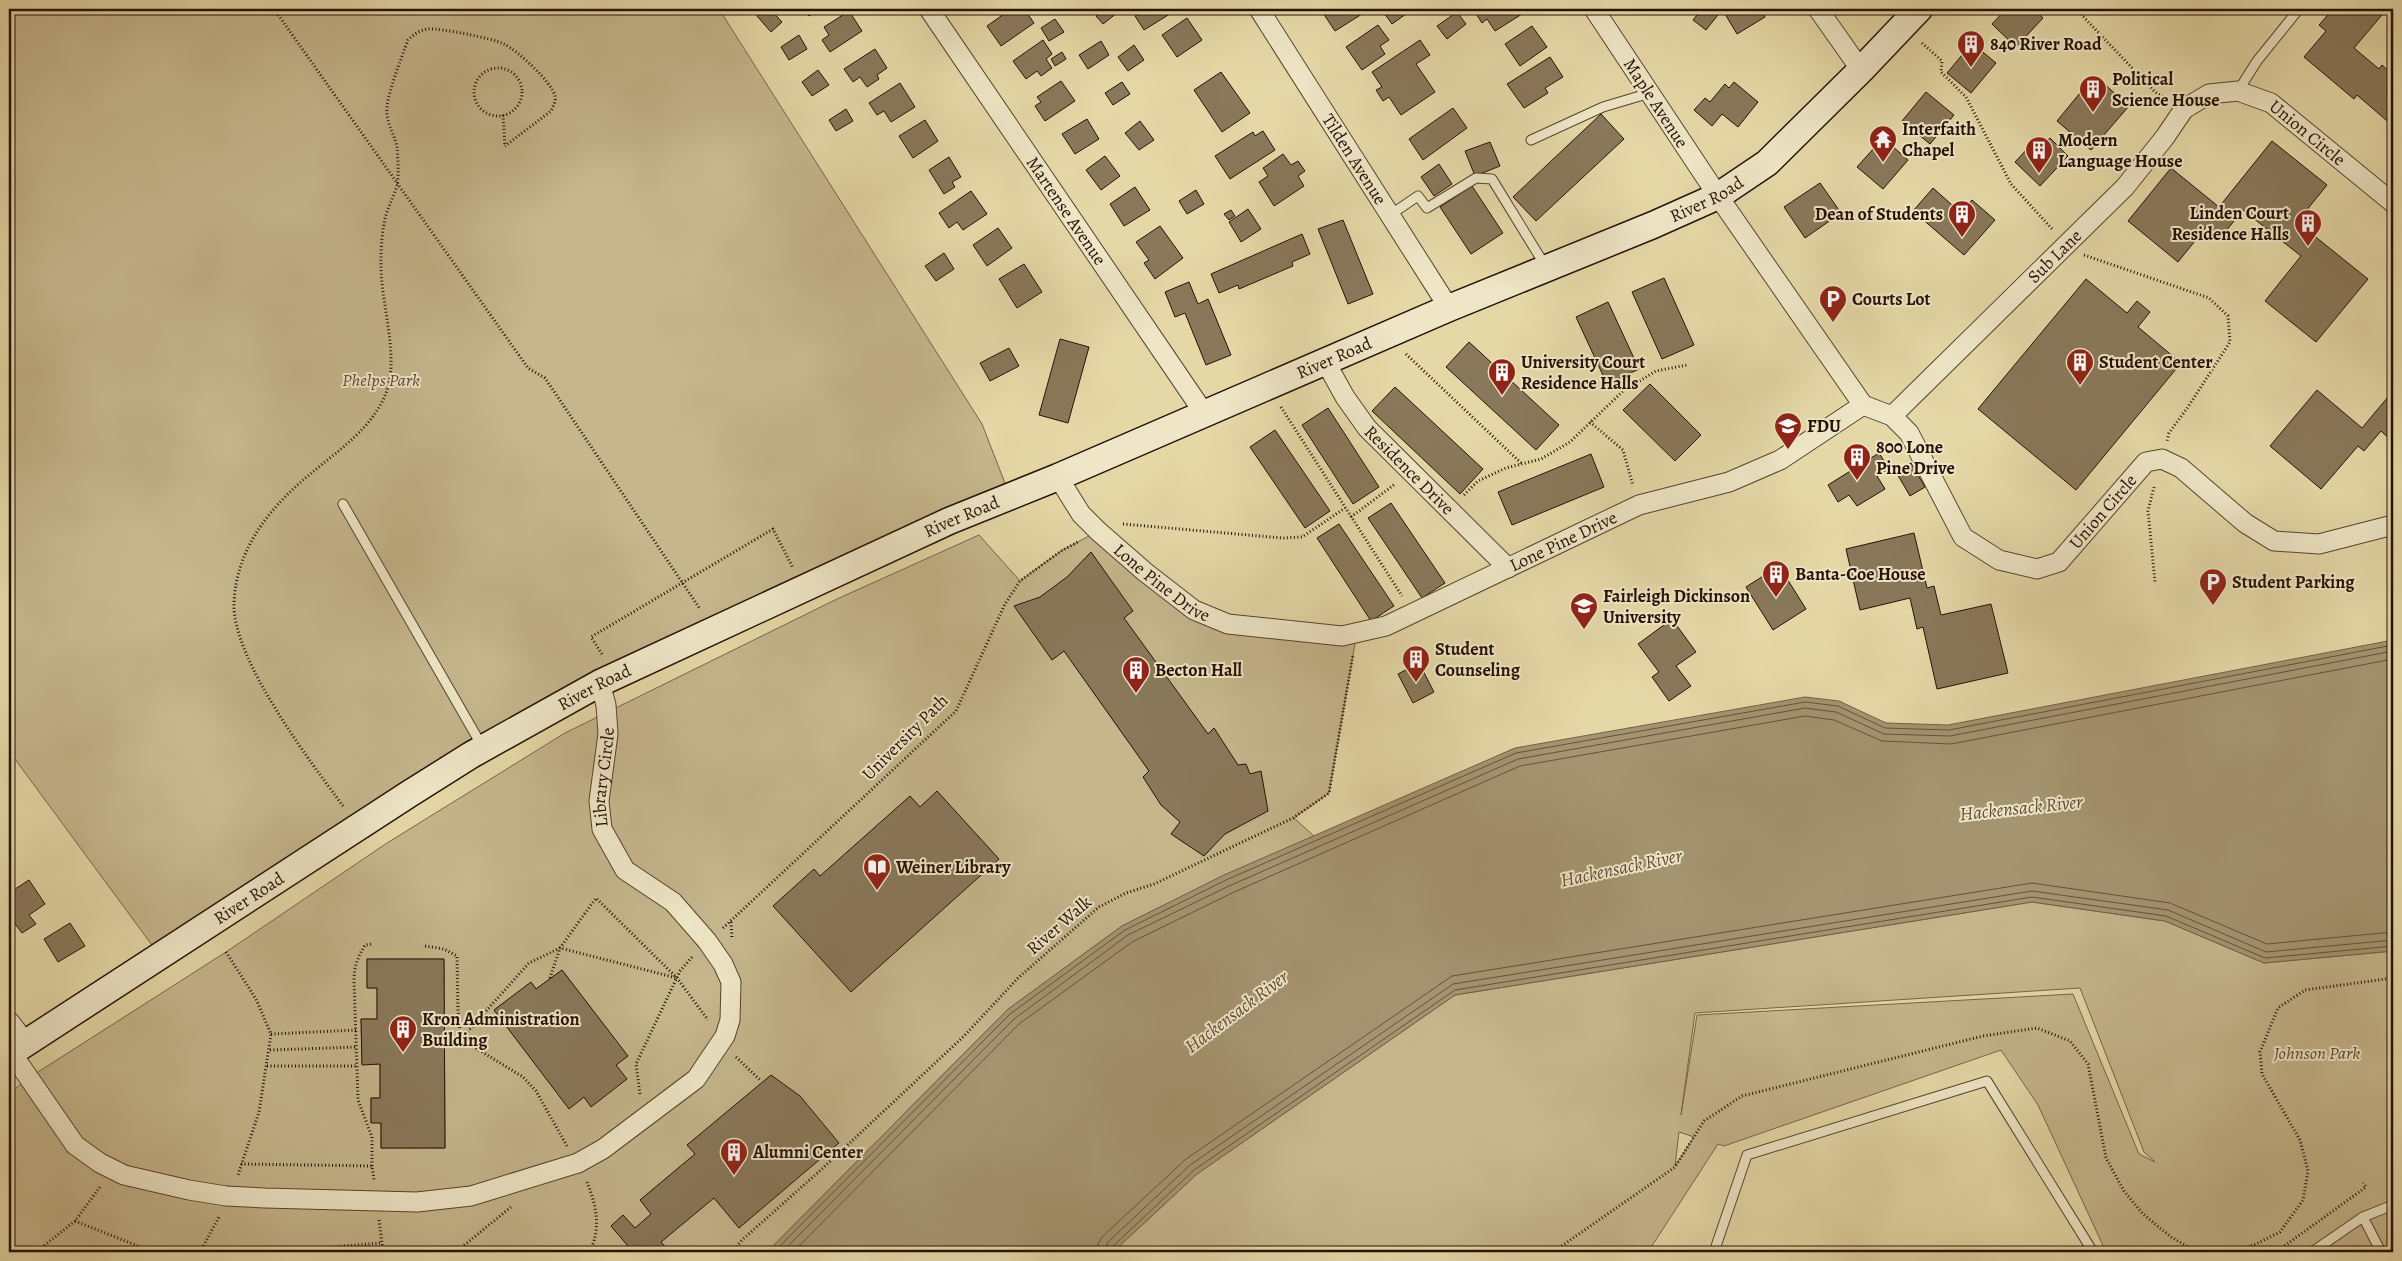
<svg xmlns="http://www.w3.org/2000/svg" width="2402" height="1261" viewBox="0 0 2402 1261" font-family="Alegreya,serif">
<rect width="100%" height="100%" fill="#e5d8a7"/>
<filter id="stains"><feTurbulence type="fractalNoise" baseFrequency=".004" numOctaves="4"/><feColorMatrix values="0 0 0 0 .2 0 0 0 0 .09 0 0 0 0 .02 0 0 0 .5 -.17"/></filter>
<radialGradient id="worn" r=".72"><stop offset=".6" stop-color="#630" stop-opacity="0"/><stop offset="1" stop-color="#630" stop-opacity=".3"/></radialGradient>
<g fill="#c5b68c" stroke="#766449" fill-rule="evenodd">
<path d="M9,9H719L982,424L1010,496L600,683L160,956L9,751Z"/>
<path d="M1098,531L1194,610L1357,632L1329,793L1294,818L1314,836L1217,879L1122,926L1007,1010L767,1252H9V1093L38,1072L226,952L387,843L565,733L837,599L979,535L1020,581L1061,551ZM367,959H444L445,1148H381V1123L371,1122V1098H380V1064H362L361,1019H377V988H367ZM562,970L627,1056L616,1065L591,1106L584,1097L569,1108L494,1010L531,983L536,989Z"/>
<path d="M2032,902L2165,921L2264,963L2393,951V1252H2106L2038,1105L2001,1050L1724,1146L1718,1144L1648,1252H1113L1197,1174L1455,995ZM2080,988L2144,1152L2155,1162L2139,1154L2073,994L1697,1015L1681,1115L1695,1013ZM1679,1132L1694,1137L1675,1166Z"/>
</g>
<path fill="#a49470" stroke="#726046" d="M2393,640V951L2264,963L2165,921L2032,902L1455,995L1197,1174L1113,1252H767L1007,1010L1122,926L1224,875L1515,748L1805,697L1839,701L1886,723L1948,725Z"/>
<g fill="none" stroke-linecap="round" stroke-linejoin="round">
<g stroke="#65523b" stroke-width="1">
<path d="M774,1252L1010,1014L1125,930L1226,880L1516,753L1805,702L1838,706L1885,728L1949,730L2393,645"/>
<path d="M782,1252L1014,1019L1128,935L1229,886L1518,759L1805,708L1836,712L1884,734L1950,736L2393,651"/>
<path d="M793,1252L1019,1024L1132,942L1232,893L1520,766L1805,716L1834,720L1882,741L1951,744L2393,659"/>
<path d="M1097,1252L1098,1244L1102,1237L1186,1159L1452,976L2032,883L2170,903L2267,944L2393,932"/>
<path d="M1104,1252L1108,1242L1190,1165L1453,984L2032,891L2168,910L2266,952L2393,940"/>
<path d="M1110,1252L1112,1247L1194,1170L1455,990L2032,897L2166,916L2265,958L2393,946"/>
</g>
</g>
<g fill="#89785a" stroke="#261106">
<path d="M766,9H770L782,22L771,32L757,16Z"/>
<path d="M804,9H818L809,16Z"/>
<path d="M1011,9L1015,12L1024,9L1034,23L1001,46L987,26Z"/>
<path d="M1105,9H1114L1117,13L1103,24L1096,16Z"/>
<path d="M1135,9H1178L1144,30L1135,16L1139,14Z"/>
<path d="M1324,9H1358L1362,14L1335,31L1321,10Z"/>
<path d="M1413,9L1392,24L1382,10L1383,9Z"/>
<path d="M1473,9H1519L1522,14L1495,31L1487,19L1482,23Z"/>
<path d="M1702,9H1718L1721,11L1706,30L1693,20Z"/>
<path d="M1731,9H1761L1765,17L1737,34L1725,14Z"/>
<path d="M2006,9H2033L2043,18L2016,47L1992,24Z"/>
<path d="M2333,9H2387L2354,48L2379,69L2382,65L2393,75V126L2357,95L2354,99L2304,57L2326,31L2319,25Z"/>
<path d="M849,11L862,31L830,52L822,40L829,35L824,27Z"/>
<path d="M1457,12L1466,24L1447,39L1437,26Z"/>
<path d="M1187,18L1202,40L1177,57L1162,35Z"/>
<path d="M1055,19L1064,32L1049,41L1041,28Z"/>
<path d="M1378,25L1389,40L1380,46L1385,54L1362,70L1346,47Z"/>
<path d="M1532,26L1547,47L1520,66L1505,44Z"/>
<path d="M799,35L807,49L789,60L781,47Z"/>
<path d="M1043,40L1052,54L1046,59L1052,68L1041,76L1037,71L1026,79L1013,61Z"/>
<path d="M1420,40L1430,55L1416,64L1435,92L1401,115L1389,97L1383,101L1376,90L1382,87L1372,72Z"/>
<path d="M1101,41L1109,55L1088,69L1079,55Z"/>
<path d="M1972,43L1996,63L1971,93L1947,73Z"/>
<path d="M1134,45L1144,60L1128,71L1118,57Z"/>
<path d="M875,49L887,68L877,75L879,79L867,87L860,77L853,82L844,69Z"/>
<path d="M1062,52L1066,59L1055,66L1051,59Z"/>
<path d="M1550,57L1563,77L1545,88L1548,93L1524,108L1507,84Z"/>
<path d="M818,70L829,85L812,96L802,82Z"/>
<path d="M1221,72L1250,113L1222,132L1194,90Z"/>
<path d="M1061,81L1075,101L1045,121L1035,106L1041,102L1037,97Z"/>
<path d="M1122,82L1130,94L1113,105L1105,93Z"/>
<path d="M1734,82L1758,102L1738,127L1722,114L1712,126L1694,110L1705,98L1710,102L1725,84L1729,88Z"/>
<path d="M2089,82L2097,88L2102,82L2129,106L2091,150L2057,121Z"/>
<path d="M900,83L915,107L891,122L884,111L877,115L869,103Z"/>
<path d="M1926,92L1954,115L1930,144L1902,121Z"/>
<path d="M1453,108L1467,128L1423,160L1409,139Z"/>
<path d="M846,109L853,121L836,131L829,120Z"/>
<path d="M1601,114L1624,139L1536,221L1513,197Z"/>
<path d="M1087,119L1099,139L1075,154L1062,134Z"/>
<path d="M925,120L938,141L913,158L899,136Z"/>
<path d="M1140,121L1154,140L1139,150L1125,133Z"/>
<path d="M1263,131L1275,150L1230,179L1215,156L1253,132L1255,136Z"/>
<path d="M1883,138L1908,160L1883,189L1857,167Z"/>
<path d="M2050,138L2068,156L2040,186L2015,162L2029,147L2036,153Z"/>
<path d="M2272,141L2327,185L2297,222L2368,279L2316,342L2265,301L2301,256L2243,210L2221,237L2207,226L2178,262L2128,221L2171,168L2219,207Z"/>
<path d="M1490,142L1500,166L1475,176L1465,151Z"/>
<path d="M1283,154L1291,165L1298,161L1305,171L1298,176L1304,186L1274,206L1259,182L1268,176L1263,168Z"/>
<path d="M1105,156L1120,176L1101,190L1086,170Z"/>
<path d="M949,157L961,177L952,182L955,187L944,194L929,170Z"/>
<path d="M1439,164L1452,184L1434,196L1421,177Z"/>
<path d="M1820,183L1841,213L1805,238L1784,207Z"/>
<path d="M1472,186L1503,233L1471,254L1440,207Z"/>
<path d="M1135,187L1150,210L1124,226L1110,204Z"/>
<path d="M1933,188L1961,213L1972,200L1995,220L1964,255L1913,211Z"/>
<path d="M1196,190L1204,204L1187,214L1179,201Z"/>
<path d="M971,191L987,214L963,230L957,222L949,228L939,213Z"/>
<path d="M1248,209L1261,229L1241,242L1229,222Z"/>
<path d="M1231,210L1235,216L1229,220L1224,214Z"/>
<path d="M1343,220L1373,294L1348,304L1318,229Z"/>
<path d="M1160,226L1183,258L1155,279L1144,263L1149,260L1136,242Z"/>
<path d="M998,228L1012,248L987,266L973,245Z"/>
<path d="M1302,234L1310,254L1292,262L1293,266L1239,289L1238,285L1219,293L1211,274Z"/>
<path d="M944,253L954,269L936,281L925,266Z"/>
<path d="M1024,264L1042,292L1017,308L999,279Z"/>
<path d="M1664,278L1694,345L1662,359L1632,292Z"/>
<path d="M2086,279L2127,313L2137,301L2150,312L2138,327L2181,363L2076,490L1978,409Z"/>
<path d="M1189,282L1198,304L1208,299L1231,355L1206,365L1185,313L1175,317L1165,292Z"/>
<path d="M1608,302L1639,369L1607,384L1576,317Z"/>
<path d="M1060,339L1089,347L1068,423L1039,415Z"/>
<path d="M1469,342L1559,425L1536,450L1446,367Z"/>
<path d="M1009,348L1019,366L990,381L980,363Z"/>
<path d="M1650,384L1701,435L1675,461L1623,410Z"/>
<path d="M1395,387L1483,469L1460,494L1372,411Z"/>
<path d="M2317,390L2362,428L2393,391V442L2381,431L2364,451L2358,446L2321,489L2270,446Z"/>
<path d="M1328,408L1379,487L1353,504L1302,425Z"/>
<path d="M1275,430L1330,511L1305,528L1250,447Z"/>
<path d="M1879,453L1889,469L1877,476L1885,489L1857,506L1849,495L1838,502L1828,485Z"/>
<path d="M1591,454L1604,487L1512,525L1498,492Z"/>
<path d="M1911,463L1925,487L1910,496L1896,472Z"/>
<path d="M1391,503L1445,583L1422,598L1368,518Z"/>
<path d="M1339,524L1394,606L1371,621L1317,538Z"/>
<path d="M1914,533L1927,588L1934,586L1941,615L1991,604L2008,673L1937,689L1923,627L1917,629L1910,598L1860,610L1846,549Z"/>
<path d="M1091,552L1133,611L1124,618L1208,734L1214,728L1238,765L1246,764L1250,774L1261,771L1268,811L1225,834L1204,856L1171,834L1180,822L1161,805L1143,777L1149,771L1064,651L1052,660L1014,606L1040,597L1067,577Z"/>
<path d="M1779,566L1806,609L1773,630L1746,587Z"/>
<path d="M1672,619L1696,652L1676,666L1691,686L1669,701L1652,677L1659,672L1638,644Z"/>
<path d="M1419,663L1434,692L1413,703L1398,674Z"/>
<path d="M937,791L999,859L851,992L773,906L814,869L820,876L910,796L920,807Z"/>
<path d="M29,880L45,904L29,915L36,924L22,933L13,921L9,923V893Z"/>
<path d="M70,923L85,946L58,962L44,939Z"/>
<path d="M367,959H444L445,1148H381V1123H371V1098H380V1064L362,1065L361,1019H377V988H367Z"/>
<path d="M562,970L628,1056L616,1065L627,1079L591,1107L584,1097L569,1109L494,1010L531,982L536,989Z"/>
<path d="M771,1075L800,1096L839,1143L739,1228L714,1198L661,1242L670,1252H633L611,1226L623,1215L635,1228L651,1214L640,1200L695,1154L687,1145Z"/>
</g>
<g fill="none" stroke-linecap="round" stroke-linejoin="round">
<g stroke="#56432e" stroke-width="11">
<g id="lane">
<path d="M2238,91L2257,61L2299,9"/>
<path d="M1531,140L1603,107L1650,93"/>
<path d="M1390,215L1418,196L1427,208L1476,178L1492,179L1546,267"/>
<path d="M343,504L482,746"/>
<path d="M2363,1217L2393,1205"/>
<path d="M1714,1252L1747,1155L1987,1081L2093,1252"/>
<path d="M2312,1252L2363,1217L2381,1252"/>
</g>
</g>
<g stroke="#56432e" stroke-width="21">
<g id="street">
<path id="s1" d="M929,9L1204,413"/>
<path id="s2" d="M1259,9L1449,308"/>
<path d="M1818,9L1861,70"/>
<path id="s3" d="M1325,361L1345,397L1367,428L1508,568"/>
<path id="s4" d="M1863,405L1892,416L1909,433L1963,537L1999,560L2037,569L2059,562L2146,462L2162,459L2181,468L2245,523L2274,541L2319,544L2393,525"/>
<path id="s5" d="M1892,416L2125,187L2165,137L2184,109L2209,94L2238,91L2271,103L2393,203"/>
<path id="s6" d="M1058,477L1081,514L1098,531L1145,572L1194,610L1228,624L1342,636L1386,626L1639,505L1729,482L1780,460L1863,405L1718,196L1594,9"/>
<path d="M9,1021L26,1043"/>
<path id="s7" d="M11,1052L75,1145L100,1163L124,1175L189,1190L226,1196L265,1198L417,1202L471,1196L578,1163L603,1149L696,1079L725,1036L730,1020L731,982L723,964L707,941L673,902L625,870L602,829L599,801L608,734L606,705L600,683"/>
</g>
</g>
<g stroke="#261106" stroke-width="29">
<g id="secondary">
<path id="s8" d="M9,1054L409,794L471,755L600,683L949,521L1058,477L1449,308L1653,225L1718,196L1767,163L1861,70L1919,9"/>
</g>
</g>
<g stroke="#261106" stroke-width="3" stroke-dasharray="1 2.5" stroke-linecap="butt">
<path d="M274,9L528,368L545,378L700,609"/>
<path d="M2076,9L2155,92L2166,99"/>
<path d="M1922,43L1942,61L1941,72L1966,97L2011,184L2053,230"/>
<circle cx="498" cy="92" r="24"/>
<path d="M503,115L505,146"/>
<path d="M2084,255L2209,298L2228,316L2230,342L2188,407L2169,433L2167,441"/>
<path d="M1406,354L1521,463"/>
<path d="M1281,407L1402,596"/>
<path d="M1590,422L1623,450L1633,486"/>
<path d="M2154,487L2148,511L2155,582"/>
<path d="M1464,495L1478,481L1506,468L1541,459L1570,442L1623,391L1656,371L1687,365"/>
<path d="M1351,517L1395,484"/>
<path d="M1123,524L1282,538L1302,537L1345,508"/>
<path d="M602,654L591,637L773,529L793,568"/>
<path d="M343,806C310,761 232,659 234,603C236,550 269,508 308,476C338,450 376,427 388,387C398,350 380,300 381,262C381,247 382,229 386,215C389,205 394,196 397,186C399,176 398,158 397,147C395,136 388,126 387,114C385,98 402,57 408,40C414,34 420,30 428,29C440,28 492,38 504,44C518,51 551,81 555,96C556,102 553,106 551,111L505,146"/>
<path d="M731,922L732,939"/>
<path d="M723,928L956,711L1005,604L1020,581L1061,551L1078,542"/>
<path d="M425,946L444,949L457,956L458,1012L461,1039"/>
<path d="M226,952L256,999L271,1034L259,1112L238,1175"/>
<path d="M550,978L560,948L596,898L677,978L708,1020"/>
<path d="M271,1034L356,1030"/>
<path d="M270,1050L357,1047"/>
<path d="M736,1057L760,1080"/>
<path d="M267,1066H358"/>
<path d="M640,1094L636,1064L680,971L693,956"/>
<path d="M567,1146L536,1091L523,1077L461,1039L529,963L560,948L677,978"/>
<path d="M241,1164L372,1166L374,1180"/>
<path d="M372,1166V1137L358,1100L354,980C354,966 358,957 365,945L373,944"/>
<path d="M587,1182C596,1204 602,1230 589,1252"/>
<path d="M379,1220L383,1252"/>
<path d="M75,1221L153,1252"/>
<path d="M36,1252L75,1221L100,1187"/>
<path d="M200,1252L219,1217"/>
<path d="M329,1252L333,1247L381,1243"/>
<path d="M456,1252L511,1207"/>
<path d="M732,1252L742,1240L823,1168L964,1036L1018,978L1099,907L1126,893L1154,884L1293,818L1329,793L1353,655"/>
<path d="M1553,1252L1675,1167L1704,1121L1742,1096L1983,1036L2037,1028L2070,1041L2088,1064L2106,1158L2124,1191L2143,1214L2171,1237L2197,1252"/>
<path d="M2231,1252L2256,1244L2280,1232L2303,1200L2308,1171L2300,1140L2262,1074L2260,1052L2278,1008L2305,990L2393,978"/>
<path d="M2276,1252L2366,1187L2363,1183"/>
</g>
<use href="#lane" stroke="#eee6c6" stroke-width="9"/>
<use href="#street" stroke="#eee6c6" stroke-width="19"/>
<use href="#secondary" stroke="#eee6c6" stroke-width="26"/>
</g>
<defs>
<g id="building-pin" transform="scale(1.4375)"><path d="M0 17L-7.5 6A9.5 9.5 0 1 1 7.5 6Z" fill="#8f2418" stroke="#eee6c6"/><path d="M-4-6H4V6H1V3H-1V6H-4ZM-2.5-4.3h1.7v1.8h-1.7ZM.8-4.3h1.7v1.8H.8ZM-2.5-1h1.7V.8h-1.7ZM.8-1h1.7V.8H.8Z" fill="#fff"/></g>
<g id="temple-pin" transform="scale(1.4375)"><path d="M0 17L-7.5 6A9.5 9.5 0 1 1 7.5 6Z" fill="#8f2418" stroke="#eee6c6"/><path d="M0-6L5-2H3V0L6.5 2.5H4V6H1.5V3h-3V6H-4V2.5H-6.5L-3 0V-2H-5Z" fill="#fff"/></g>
<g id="parking-pin" transform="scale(1.4375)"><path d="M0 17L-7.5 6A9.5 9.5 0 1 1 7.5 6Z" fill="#8f2418" stroke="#eee6c6"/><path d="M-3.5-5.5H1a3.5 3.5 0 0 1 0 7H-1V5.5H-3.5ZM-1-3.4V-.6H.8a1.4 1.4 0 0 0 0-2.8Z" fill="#fff"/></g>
<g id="university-pin" transform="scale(1.4375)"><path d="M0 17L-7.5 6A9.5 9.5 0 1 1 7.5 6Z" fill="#8f2418" stroke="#eee6c6"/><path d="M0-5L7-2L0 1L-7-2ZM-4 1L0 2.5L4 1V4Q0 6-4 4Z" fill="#fff"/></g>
<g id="library-pin" transform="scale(1.4375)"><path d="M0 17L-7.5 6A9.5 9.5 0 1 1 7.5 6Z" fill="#8f2418" stroke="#eee6c6"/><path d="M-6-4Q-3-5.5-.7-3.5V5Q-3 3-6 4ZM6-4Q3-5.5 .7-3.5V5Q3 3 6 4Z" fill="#fff"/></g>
</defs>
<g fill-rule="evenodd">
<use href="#building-pin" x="1971" y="44"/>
<use href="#building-pin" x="2093" y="89"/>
<use href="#temple-pin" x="1883" y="139"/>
<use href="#building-pin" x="2039" y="150"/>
<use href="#building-pin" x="1962" y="214"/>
<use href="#building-pin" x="2308" y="223"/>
<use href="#parking-pin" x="1833" y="299"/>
<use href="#building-pin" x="2080" y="362"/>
<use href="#building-pin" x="1502" y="372"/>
<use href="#university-pin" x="1788" y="426"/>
<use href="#building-pin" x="1857" y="457"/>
<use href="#building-pin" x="1776" y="574"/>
<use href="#parking-pin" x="2213" y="582"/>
<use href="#university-pin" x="1584" y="606"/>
<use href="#building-pin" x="1416" y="659"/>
<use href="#building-pin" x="1136" y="670"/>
<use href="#library-pin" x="877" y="867"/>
<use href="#building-pin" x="403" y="1029"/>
<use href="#building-pin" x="734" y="1152"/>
</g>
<g text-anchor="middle" stroke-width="4" stroke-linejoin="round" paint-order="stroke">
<g font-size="18" font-weight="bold" fill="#261106" stroke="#eee6c6" text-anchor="start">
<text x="1990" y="50">840 River Road</text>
<text x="2112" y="85">Political<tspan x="2112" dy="21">Science House</tspan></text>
<text x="1902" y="135">Interfaith<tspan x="1902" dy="21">Chapel</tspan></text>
<text x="2058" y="146">Modern<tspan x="2058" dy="21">Language House</tspan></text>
<text x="2289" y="219" text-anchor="end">Linden Court<tspan x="2289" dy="21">Residence Halls</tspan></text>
<text x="1943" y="220" text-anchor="end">Dean of Students</text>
<text x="1852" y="305">Courts Lot</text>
<text x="1521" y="368">University Court<tspan x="1521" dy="21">Residence Halls</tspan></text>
<text x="2099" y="368">Student Center</text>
<text x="1807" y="432">FDU</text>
<text x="1876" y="453">800 Lone<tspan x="1876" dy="21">Pine Drive</tspan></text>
<text x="1795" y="580">Banta-Coe House</text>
<text x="2232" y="588">Student Parking</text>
<text x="1603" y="602">Fairleigh Dickinson<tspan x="1603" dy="21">University</tspan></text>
<text x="1435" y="655">Student<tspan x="1435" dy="21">Counseling</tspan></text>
<text x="1155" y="676">Becton Hall</text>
<text x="896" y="873">Weiner Library</text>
<text x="422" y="1025">Kron Administration<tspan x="422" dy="21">Building</tspan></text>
<text x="753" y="1158">Alumni Center</text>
</g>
<g font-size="18" fill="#261106" stroke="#eee6c6">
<text transform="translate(1656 103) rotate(57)" y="6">Maple Avenue</text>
<text dy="6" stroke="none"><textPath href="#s5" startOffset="565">Union Circle</textPath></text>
<text dy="6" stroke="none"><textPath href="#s2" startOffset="178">Tilden Avenue</textPath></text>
<text dy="6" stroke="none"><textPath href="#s8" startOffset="1906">River Road</textPath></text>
<text dy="6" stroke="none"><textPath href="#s1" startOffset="244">Martense Avenue</textPath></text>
<text dy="6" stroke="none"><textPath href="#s5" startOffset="228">Sub Lane</textPath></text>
<text dy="6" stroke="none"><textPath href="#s8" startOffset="1501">River Road</textPath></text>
<text dy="6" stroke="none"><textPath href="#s3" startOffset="139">Residence Drive</textPath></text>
<text dy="6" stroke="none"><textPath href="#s4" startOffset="344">Union Circle</textPath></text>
<text dy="6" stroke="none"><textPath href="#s8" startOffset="1096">River Road</textPath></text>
<text dy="6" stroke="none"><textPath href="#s6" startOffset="585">Lone Pine Drive</textPath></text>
<text dy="6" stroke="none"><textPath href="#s6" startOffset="150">Lone Pine Drive</textPath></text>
<text dy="6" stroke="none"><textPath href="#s8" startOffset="691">River Road</textPath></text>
<text transform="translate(905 737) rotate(-45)" y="6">University Path</text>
<text dy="6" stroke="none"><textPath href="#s7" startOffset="1140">Library Circle</textPath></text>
<text dy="6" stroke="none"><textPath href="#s8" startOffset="286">River Road</textPath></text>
<text transform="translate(1059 925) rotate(-41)" y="6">River Walk</text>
</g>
<g font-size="18" font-style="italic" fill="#5e4b35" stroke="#eee6c6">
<text x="381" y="386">Phelps Park</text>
<text x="2317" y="1059">Johnson Park</text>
</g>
<g font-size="19" font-style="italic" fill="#5f4c36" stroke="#eee6c6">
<text transform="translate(2021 807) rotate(-6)" y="7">Hackensack River</text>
<text transform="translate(1621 867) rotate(-12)" y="7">Hackensack River</text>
<text transform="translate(1236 1011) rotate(-37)" y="7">Hackensack River</text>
</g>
</g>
<rect width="2402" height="1261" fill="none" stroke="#e5d8a7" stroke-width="30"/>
<rect x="10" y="10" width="2382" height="1241" fill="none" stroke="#261106" stroke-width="2.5"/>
<rect x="15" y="15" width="2372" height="1231" fill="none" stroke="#261106"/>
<rect width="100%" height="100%" filter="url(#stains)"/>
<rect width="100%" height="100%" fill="url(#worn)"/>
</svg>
